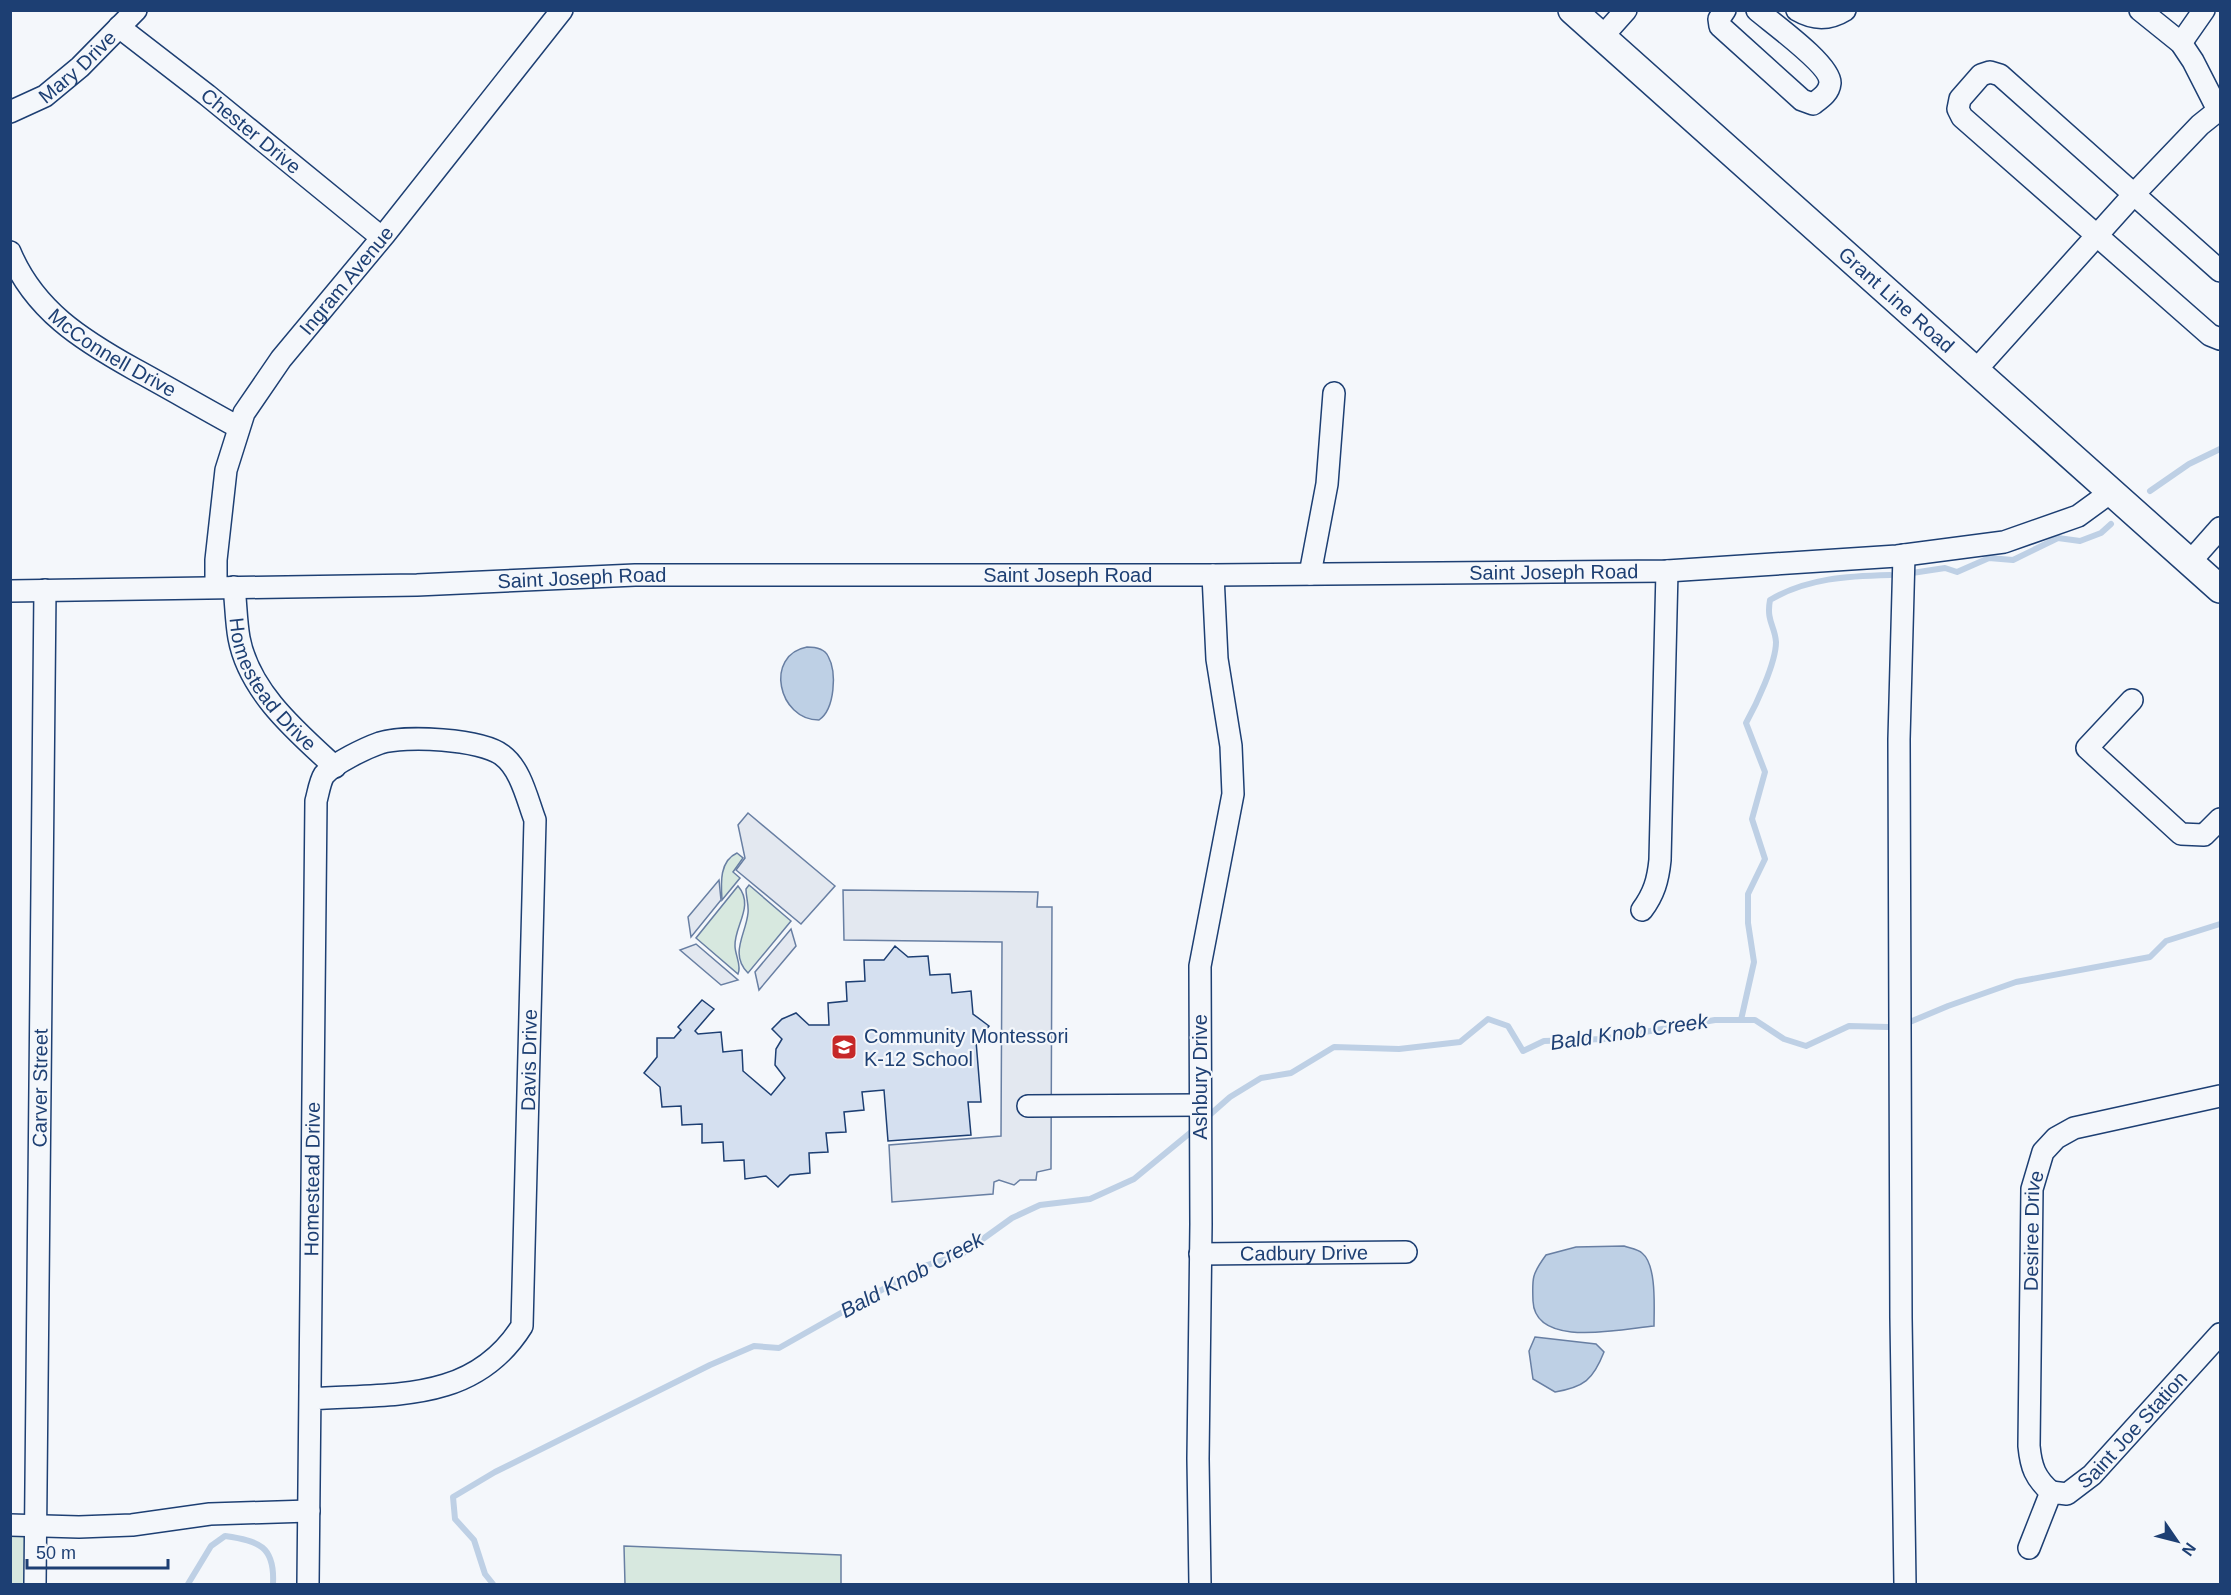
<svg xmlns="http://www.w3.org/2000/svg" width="2231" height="1595" viewBox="0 0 2231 1595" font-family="Helvetica,sans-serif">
<rect width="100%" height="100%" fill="#f4f7fb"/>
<g fill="#d7e8df" stroke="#687fa3" stroke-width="1.5">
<path d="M737,853L743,858L733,872L740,878L722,900C721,884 719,861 737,853Z"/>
<path d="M749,885L791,921L748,973C729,954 746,934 748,913C749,905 746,897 746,889Z"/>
<path d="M738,886C755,906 734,926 735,946C735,955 742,966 738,974L696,938Z"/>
<path d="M29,1530V1584H11L10,1531Z"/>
<path d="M624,1546L841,1555V1584H625Z"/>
</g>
<g fill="#e3e8f0" stroke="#687fa3" stroke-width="1.5">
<path d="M748,813L835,886L801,924L736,870L745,858L738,825Z"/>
<path d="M719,880L721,900L691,937L688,917Z"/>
<path d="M843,890L1038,892L1037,907H1052L1051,1169L1037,1172L1036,1180H1020L1014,1185L999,1180L994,1182L993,1194L892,1202L889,1145L1001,1136L1002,942L844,940Z"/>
<path d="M791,929L796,946L759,990L755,972Z"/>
<path d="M696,944L738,980L721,985L680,950Z"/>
</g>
<g fill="#bed0e5" stroke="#687fa3" stroke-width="1.5">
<path d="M807,647C814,647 824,648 828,656C837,672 835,709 819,720C778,720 764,655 807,647Z"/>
<path d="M1624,1246C1629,1248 1638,1249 1642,1253C1657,1265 1654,1308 1654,1326C1622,1329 1535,1349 1533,1301C1532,1278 1532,1274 1546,1255L1576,1247Z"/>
<path d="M1535,1337L1596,1344L1604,1352C1593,1380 1584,1387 1555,1392L1533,1379L1529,1351Z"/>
</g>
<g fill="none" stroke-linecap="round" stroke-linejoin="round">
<g stroke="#bed0e5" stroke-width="6">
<path d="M2150,491L2189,464L2220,449"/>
<path d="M1912,573L1945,568L1957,572L1989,558L2013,560L2058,538L2080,541L2101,533L2111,524"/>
<path d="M1741,1020L1754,962L1748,923V894L1765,859L1752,819L1765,772L1746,723C1756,705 1776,663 1776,642C1775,626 1766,621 1770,600C1807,578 1848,576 1890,575"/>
<path d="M1905,1024L1948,1006L2016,982L2150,957L2166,941L2220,924"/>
<path d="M1205,1119L1230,1097L1261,1078L1291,1073L1334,1047L1399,1049L1460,1042L1488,1019L1508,1026L1523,1051L1544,1041L1603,1039L1715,1020H1755L1784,1039L1806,1046L1849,1026L1888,1027"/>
<path d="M188,1584L211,1546L225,1536C259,1541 275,1546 273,1584"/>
<path d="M493,1584L485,1574L474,1540L455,1519L453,1497L495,1472L710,1365L754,1346L779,1348L924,1266L962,1254L1012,1218L1040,1205L1090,1199L1134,1179L1196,1128"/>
</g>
</g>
<path fill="#d5e0f0" stroke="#1d3f73" stroke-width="1.5" d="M895,946L908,957L928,956L930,975L950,974L952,993L971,991L973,1014L989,1026L976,1041L981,1102H968L971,1135L888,1141L884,1090L862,1092L864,1110L844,1112L846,1132L826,1133L828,1152L809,1153L810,1173L790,1175L778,1187L766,1176L745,1179L744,1160L724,1161L723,1142L702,1143V1124L682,1125L681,1106L662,1107L660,1087L644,1073L657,1057V1038H674L681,1030L678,1027L702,1000L714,1009L695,1031L698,1034L721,1032L723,1052L742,1050L743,1071L771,1095L785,1078L775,1065L776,1049L782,1039L772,1029L782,1019L796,1013L809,1025H829L828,1003L847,1001L846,982L865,981L864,960H884Z"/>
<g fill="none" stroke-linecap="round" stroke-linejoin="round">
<g stroke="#1d3f73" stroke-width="24">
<g id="minor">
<path d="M1725,10L1719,19L1720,26L1802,100L1813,104C1821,98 1829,93 1830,83C1831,65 1772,23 1757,10"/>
<path d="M1797,10C1814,20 1829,20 1845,10"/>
<path d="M2140,10L2181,43L2193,61L2218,110"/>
<path id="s1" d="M119,27L207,95L381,237"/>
<path d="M1602,37L1626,10"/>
<path d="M2181,43L2204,10"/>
<path id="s2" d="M10,112L45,96L80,67L136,10"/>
<path id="s3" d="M10,252C34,310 82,340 134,369C169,388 203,408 238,427"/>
<path d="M2220,271L2000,75L1990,72L1981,75L1960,99L1958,109L1962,117L2210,335L2220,339"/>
<path d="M1975,371L2135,193L2200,125L2220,109"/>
<path d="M1904,555L1899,739L1901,1318L1905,1584"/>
<path d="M2190,562L2220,528"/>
<path d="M1310,574L1327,484L1334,393"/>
<path id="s4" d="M216,587V560L226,470L244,413L281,359L385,234L562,10"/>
<path id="s5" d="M234,587C236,604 236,621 239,638C249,692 297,732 335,767"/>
<path id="s6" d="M10,591L417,585L635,575H1213L1667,571L1897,556L2004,542L2078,516L2111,492"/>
<path d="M2132,700L2087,748L2181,834L2204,835L2220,819"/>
<path d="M1642,910C1654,894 1658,880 1660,860L1667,571"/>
<path d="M1028,1106L1200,1105"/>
<path id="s7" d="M1200,1254L1406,1252"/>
<path id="s8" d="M2051,1492C2035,1478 2031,1467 2029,1446L2032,1189L2043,1152L2056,1138L2074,1128L2220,1096"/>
<path d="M10,1525L79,1527L132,1525L210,1514L309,1511"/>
<path id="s9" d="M2029,1548L2051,1492L2067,1494L2092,1475L2220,1334"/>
<path id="s10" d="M35,1584L45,590"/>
<path id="s11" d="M308,1584L316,801C318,794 320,781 324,775C334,763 366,748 380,743C405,735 481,739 502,755C521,769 527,799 535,820L522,1326C473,1404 391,1393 310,1399"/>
<path d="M1200,1584L1198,1459L1201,1224L1200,966L1233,794L1231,746L1217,659L1213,575"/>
</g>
</g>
<g stroke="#1d3f73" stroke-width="30">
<g id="major">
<path id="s12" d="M1572,10L2220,589"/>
</g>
</g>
<use href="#minor" stroke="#f4f7fb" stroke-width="21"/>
<use href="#major" stroke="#f4f7fb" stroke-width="27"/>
</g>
<defs>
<g id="school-square" transform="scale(1.35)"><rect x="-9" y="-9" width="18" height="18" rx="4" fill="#c62828" stroke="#f4f7fb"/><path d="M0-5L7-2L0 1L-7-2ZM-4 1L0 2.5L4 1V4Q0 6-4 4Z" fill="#fff"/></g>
</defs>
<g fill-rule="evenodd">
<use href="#school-square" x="844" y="1047"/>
</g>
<g text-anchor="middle" stroke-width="4.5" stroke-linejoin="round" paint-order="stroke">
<g font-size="20" fill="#1d3f73" stroke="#f4f7fb">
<text dy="7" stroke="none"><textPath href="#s2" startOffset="82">Mary Drive</textPath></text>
<text dy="7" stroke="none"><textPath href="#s1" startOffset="168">Chester Drive</textPath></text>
<text dy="7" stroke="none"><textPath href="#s4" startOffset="345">Ingram Avenue</textPath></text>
<text dy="7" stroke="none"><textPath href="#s12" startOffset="435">Grant Line Road</textPath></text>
<text dy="7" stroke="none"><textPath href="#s3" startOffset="147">McConnell Drive</textPath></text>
<text dy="7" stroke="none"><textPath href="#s6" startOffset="1544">Saint Joseph Road</textPath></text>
<text dy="7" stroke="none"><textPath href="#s6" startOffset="1058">Saint Joseph Road</textPath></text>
<text dy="7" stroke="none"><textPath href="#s6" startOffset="572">Saint Joseph Road</textPath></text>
<text dy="7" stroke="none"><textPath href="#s5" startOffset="108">Homestead Drive</textPath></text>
<text transform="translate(529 1060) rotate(-89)" y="7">Davis Drive</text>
<text transform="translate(1200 1077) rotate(-90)" y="7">Ashbury Drive</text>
<text dy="7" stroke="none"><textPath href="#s10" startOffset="496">Carver Street</textPath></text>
<text dy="7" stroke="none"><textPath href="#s11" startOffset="405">Homestead Drive</textPath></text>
<text dy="7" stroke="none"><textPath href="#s8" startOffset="268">Desiree Drive</textPath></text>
<text dy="7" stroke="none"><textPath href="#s7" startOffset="104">Cadbury Drive</textPath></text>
<text dy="7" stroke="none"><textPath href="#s9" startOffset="168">Saint Joe Station</textPath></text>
</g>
<g font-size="20" fill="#1d3f73" stroke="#f4f7fb" text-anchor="start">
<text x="864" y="1043">Community Montessori<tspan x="864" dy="23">K-12 School</tspan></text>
</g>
<g font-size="21" font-style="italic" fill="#1d3f73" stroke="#f4f7fb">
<text transform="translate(1629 1032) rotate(-8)" y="7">Bald Knob Creek</text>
<text transform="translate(912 1275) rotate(-28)" y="7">Bald Knob Creek</text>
</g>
</g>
<rect width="2231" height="1595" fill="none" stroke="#1d3f73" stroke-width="24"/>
<g transform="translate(2177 1541) rotate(125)" stroke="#f4f7fb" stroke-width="4.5" paint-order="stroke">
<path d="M0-4.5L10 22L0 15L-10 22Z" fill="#1d3f73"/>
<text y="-9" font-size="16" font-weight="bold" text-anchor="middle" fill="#1d3f73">N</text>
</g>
<path d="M27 1559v9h141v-9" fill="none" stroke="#1d3f73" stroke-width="3"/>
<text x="36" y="1559" font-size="18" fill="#1d3f73" stroke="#f4f7fb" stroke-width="4.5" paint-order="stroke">50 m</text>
</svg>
